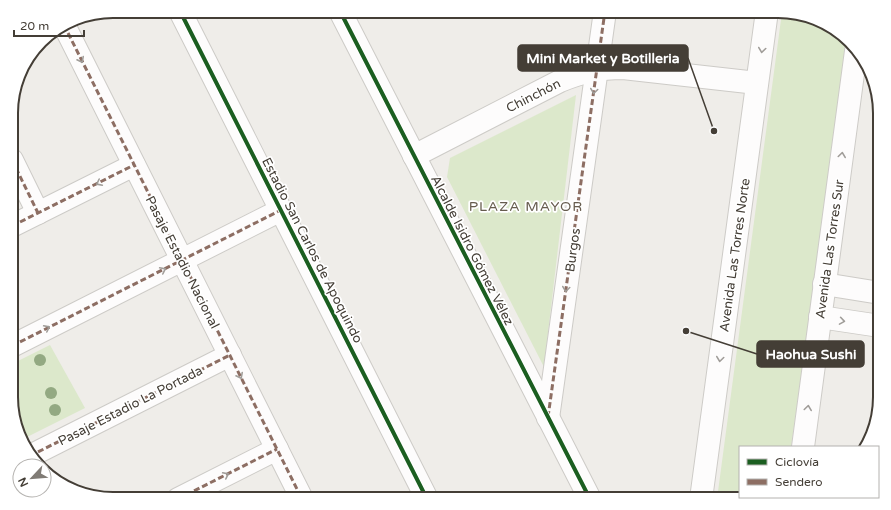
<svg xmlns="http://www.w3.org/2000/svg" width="891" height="510" viewBox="0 0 891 510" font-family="'Varela Round',sans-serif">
<rect width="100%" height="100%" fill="#efede9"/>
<g fill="#dce8cb">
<path d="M782,12L829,25L847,42L810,316L791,447H740V497H784L783,499H717Z"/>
<path d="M576,95L544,367L447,177L450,158Z"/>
<path d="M50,345L85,408L23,439L12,410V364Z"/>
</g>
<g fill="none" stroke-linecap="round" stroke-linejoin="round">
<g stroke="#cdcbc7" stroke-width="24">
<g id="minor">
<path d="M180,11L427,499"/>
<path d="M340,11L590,499"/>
<path d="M64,25L302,499"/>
<path d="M414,156L560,81C582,72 599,68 623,68L757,83"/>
<path d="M12,160L38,213"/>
<path d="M12,226L134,165"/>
<path d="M824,284L880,293"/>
<path d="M820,317L880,326"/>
<path d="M12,346L281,210"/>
<path d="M548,418L605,11"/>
<path d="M803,447L856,51"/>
<path d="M30,456L230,355"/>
<path d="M178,499L277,449"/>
<path d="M701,499L767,11"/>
</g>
</g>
<use href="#minor" stroke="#fdfcfc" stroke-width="22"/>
<g stroke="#8d6e63" stroke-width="3" stroke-dasharray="6 3" stroke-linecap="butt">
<path d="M64,25L302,499"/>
<path d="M12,160L38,213"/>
<path d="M12,226L134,165"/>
<path d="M12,346L281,210"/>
<path d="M548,417L605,11"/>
<path d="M30,456L230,355"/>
<path d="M178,499L277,449"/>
</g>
<g stroke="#fff" stroke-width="6">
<g id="cycleway">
<path d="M180,11L427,499"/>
<path d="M340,11L590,499"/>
</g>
</g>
<use href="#cycleway" stroke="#1b5e20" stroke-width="4"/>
</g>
<g fill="#93a982">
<circle cx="40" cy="360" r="6"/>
<circle cx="51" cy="393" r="6"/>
<circle cx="55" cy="410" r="6"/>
</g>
<defs><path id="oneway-chevron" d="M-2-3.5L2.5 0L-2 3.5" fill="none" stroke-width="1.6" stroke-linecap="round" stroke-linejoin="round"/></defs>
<g stroke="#a09d99">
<use href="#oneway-chevron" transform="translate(762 50) rotate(98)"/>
<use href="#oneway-chevron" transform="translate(81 60) rotate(63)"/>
<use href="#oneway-chevron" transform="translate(594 91) rotate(98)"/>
<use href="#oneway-chevron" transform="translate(842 155) rotate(-82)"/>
<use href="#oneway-chevron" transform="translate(99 183) rotate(153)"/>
<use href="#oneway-chevron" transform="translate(163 270) rotate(-27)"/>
<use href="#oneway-chevron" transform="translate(566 289) rotate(98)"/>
<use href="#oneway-chevron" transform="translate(842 321) rotate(9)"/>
<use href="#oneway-chevron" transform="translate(47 328) rotate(-27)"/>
<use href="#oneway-chevron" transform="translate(720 359) rotate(98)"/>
<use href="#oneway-chevron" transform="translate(240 376) rotate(63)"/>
<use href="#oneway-chevron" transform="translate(808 408) rotate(-82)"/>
<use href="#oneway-chevron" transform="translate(226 475) rotate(-27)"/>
</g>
<g text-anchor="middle" stroke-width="3.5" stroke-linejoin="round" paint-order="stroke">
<g font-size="13" fill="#443e36" stroke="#fff">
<text transform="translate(533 95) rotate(-27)" y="5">Chinchón</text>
<text transform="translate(829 249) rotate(-82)" y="5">Avenida Las Torres Sur</text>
<text transform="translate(313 250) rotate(63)" y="5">Estadio San Carlos de Apoquindo</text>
<text transform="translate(473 250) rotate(63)" y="5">Alcalde Isidro Gómez Vélez</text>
<text transform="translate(572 250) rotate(-82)" y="5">Burgos</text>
<text transform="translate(734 255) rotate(-82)" y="5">Avenida Las Torres Norte</text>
<text transform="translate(183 262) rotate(63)" y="5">Pasaje Estadio Nacional</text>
<text transform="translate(130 405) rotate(-27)" y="5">Pasaje Estadio La Portada</text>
</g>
<g font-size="14" letter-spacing="1" fill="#665c4e" stroke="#fff">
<text x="526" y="211">PLAZA MAYOR</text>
</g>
</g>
<path d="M0 0H891V510H0ZM113 18H778A95 95 0 0 1 873 113V397A95 95 0 0 1 778 492H113A95 95 0 0 1 18 397V113A95 95 0 0 1 113 18Z" fill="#fff" fill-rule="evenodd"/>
<path fill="none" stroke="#443e36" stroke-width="2" d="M113 18H778A95 95 0 0 1 873 113V397A95 95 0 0 1 778 492H113A95 95 0 0 1 18 397V113A95 95 0 0 1 113 18Z"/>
<path fill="none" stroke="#443e36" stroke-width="1.5" d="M714 131L688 58M686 331L757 354"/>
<g fill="#443e36" stroke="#fff" stroke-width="1.5">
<circle cx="714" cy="131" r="4"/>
<circle cx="686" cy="331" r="4"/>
</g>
<g fill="#443e36" stroke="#443e36" stroke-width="1.5">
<rect x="518" y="45" width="170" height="26" rx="4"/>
<rect x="757" y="341" width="107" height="26" rx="4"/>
</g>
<g font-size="14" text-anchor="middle" font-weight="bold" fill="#fff">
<text x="603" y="63">Mini Market y Botilleria</text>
<text x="811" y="359">Haohua Sushi</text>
</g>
<rect x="739" y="446" width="140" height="52" fill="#ffffff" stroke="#b4b2af"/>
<rect x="747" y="459" width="20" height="6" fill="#1b5e20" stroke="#b4b2af"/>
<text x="775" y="466" font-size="12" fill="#443e36">Ciclovía</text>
<rect x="747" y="479" width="20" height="6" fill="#8d6e63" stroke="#b4b2af"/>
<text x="775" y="486" font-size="12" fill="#443e36">Sendero</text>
<g transform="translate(32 478) rotate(244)"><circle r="19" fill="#ffffff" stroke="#b4b2af"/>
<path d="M0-3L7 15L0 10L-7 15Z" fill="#807b75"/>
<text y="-6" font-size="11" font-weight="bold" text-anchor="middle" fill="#443e36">N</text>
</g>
<path d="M14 30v6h70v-6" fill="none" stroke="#443e36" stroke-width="2"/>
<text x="20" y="30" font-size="12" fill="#443e36" stroke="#ffffff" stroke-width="3" paint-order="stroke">20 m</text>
</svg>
